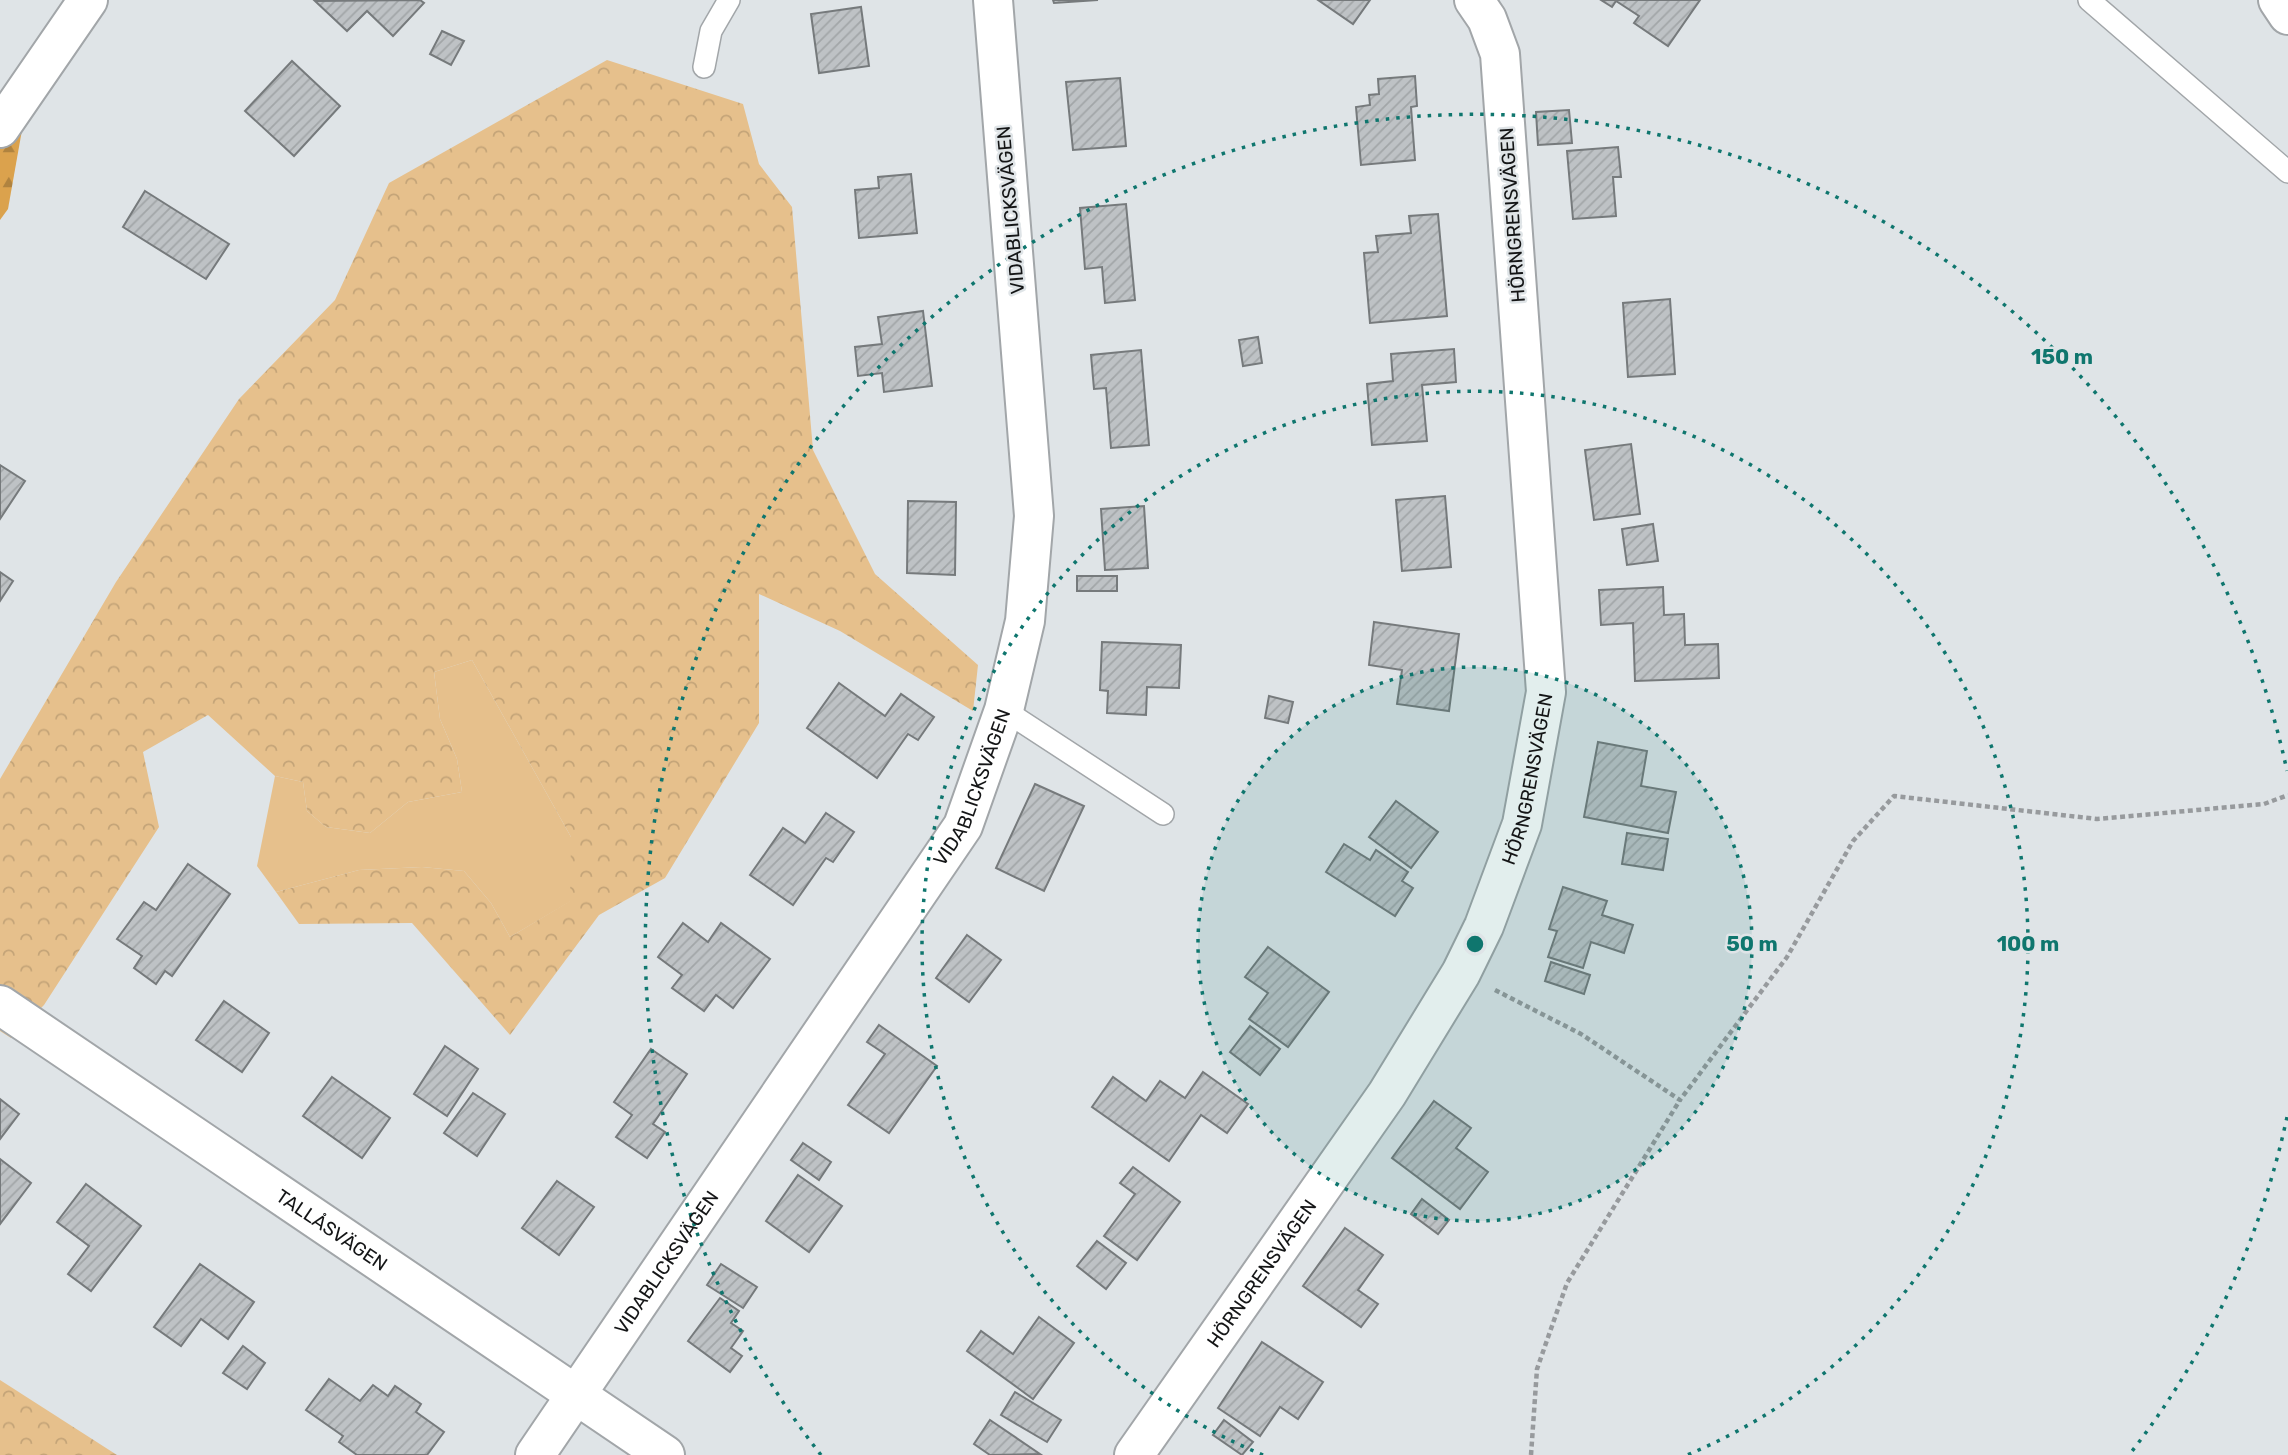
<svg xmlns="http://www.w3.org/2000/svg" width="2288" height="1455" viewBox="0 0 2288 1455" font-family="Rubik,sans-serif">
<defs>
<pattern id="forest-firs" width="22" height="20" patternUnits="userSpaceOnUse" patternTransform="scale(1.75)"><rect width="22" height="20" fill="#dba24d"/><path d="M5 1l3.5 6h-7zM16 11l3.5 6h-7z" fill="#b0833f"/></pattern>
<pattern id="park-crowns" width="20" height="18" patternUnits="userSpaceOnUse" patternTransform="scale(1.75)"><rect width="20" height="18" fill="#e6c08c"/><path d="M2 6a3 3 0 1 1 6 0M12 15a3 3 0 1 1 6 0" fill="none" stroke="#c4a478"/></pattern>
<pattern id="building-hatch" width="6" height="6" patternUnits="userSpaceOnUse" patternTransform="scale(1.75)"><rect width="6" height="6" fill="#bec2c5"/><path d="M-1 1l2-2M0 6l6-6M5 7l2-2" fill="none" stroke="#a2a6a8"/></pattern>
</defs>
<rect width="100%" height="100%" fill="#dfe4e7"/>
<path fill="#e6c08c" d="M472,660L571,837V901L510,937L491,903L464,871L422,867L359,870L276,892L257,866L275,776L303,782L307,811L326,827L370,833L408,802L462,792L457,759L440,719L434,672Z"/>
<path fill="url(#forest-firs)" d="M0,114L22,130L8,209L0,220Z"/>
<g fill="url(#park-crowns)">
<path d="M607,60L743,104L759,164L792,207L813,450L875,574L978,665L973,711L840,631L759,594V723L665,878L599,915L510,1035L412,923L299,924L276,892L359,870L422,867L464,871L491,903L510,937L570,901L571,837L472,660L434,672L440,719L457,759L462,792L408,802L370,833L326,827L307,811L303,782L275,776L208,715L143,752L159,827L44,1005L11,1038L0,1031V779L116,582L239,399L335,300L389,183Z"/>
<path d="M0,1380L117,1455H0Z"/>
</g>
<g fill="url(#building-hatch)" stroke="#767a7c" stroke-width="2">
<path d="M420,0L424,3L393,36L367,11L347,31L315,1Z"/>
<path d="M1053,0H1098L1054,3Z"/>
<path d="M1318,0H1370L1353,24Z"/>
<path d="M1601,0H1700L1668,46L1634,23L1639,16L1616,1L1612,7Z"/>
<path d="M861,7L869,66L819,73L811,14Z"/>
<path d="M442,31L464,41L451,65L430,54Z"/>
<path d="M292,61L340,106L294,156L245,111Z"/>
<path d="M1415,76L1417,106L1411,107L1415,160L1361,165L1356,107L1370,105L1369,95L1379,94L1378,79Z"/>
<path d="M1120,78L1126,146L1073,150L1066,82Z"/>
<path d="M1569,110L1572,143L1538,145L1536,112Z"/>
<path d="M1618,147L1621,177H1613L1616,216L1573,219L1567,151Z"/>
<path d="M911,174L917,233L859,238L855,190L879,188L878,177Z"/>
<path d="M145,191L229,244L206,279L123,227Z"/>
<path d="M1126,204L1135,300L1105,303L1102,267L1085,269L1080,208Z"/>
<path d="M1438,214L1447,316L1370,323L1364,253L1378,252L1376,236L1411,233L1409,216Z"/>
<path d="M1670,299L1675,374L1628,377L1623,303Z"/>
<path d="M923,311L932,386L884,392L882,373L858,376L855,347L882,344L878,317Z"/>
<path d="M1258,337L1262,363L1243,366L1239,340Z"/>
<path d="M1454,349L1456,382L1422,385L1427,441L1372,445L1367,384L1393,381L1391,354Z"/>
<path d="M1141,350L1149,445L1111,448L1106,388L1094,389L1091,355Z"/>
<path d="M1631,444L1640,514L1594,520L1585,450Z"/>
<path d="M0,465L25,481L0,519Z"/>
<path d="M1445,496L1451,567L1402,571L1396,500Z"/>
<path d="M908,501L956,502L955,575L907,573Z"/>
<path d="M1144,506L1148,568L1105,570L1101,509Z"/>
<path d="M1653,524L1658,561L1627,565L1622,529Z"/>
<path d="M0,572L13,581L0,601Z"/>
<rect x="1077" y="576" width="40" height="15"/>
<path d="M1663,587L1664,615L1684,614L1685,645L1718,644L1719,678L1635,681L1633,623L1601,625L1599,590Z"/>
<path d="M1374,622L1459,634L1449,711L1397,704L1402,670L1369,665Z"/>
<path d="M1102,642L1181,645L1179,688L1147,687L1146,715L1107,713L1108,691L1100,690Z"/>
<path d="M839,683L885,716L901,694L934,717L918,740L908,734L877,778L807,728Z"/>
<path d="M1269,696L1293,702L1288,723L1265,718Z"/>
<path d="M1598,742L1647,751L1641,786L1676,792L1668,833L1584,817Z"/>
<path d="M1035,784L1084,806L1044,891L996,868Z"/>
<path d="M1396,801L1438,832L1411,868L1369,837Z"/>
<path d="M826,813L854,832L833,862L826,858L793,905L750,875L783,828L805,843Z"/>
<path d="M1627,833L1668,839L1663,870L1622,864Z"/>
<path d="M1344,844L1370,860L1376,850L1408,872L1402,881L1413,888L1395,916L1326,872Z"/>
<path d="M188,864L230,894L172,976L165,971L156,984L134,968L142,956L117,939L144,902L156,910Z"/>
<path d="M1563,887L1607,901L1602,915L1633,925L1624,953L1591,942L1583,968L1548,957L1557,931L1549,929Z"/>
<path d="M683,923L708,942L721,923L770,959L733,1008L716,995L704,1011L672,988L682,975L658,957Z"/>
<path d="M967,935L1001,960L969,1002L936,978Z"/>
<path d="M1268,947L1329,992L1288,1047L1249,1019L1268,993L1245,977Z"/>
<path d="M1551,962L1590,975L1584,994L1545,981Z"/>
<path d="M224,1001L269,1033L242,1072L196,1040Z"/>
<path d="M879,1025L937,1066L889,1133L848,1105L885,1054L867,1042Z"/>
<path d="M1250,1026L1280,1049L1260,1075L1230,1052Z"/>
<path d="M445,1046L478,1069L447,1116L414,1094Z"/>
<path d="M651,1049L687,1074L653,1124L665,1132L647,1158L616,1137L632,1115L614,1102Z"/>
<path d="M1203,1072L1248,1104L1227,1133L1201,1115L1169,1161L1092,1107L1113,1077L1146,1101L1160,1081L1185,1098Z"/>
<path d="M332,1077L390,1118L362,1158L303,1116Z"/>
<path d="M473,1093L505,1114L477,1156L444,1133Z"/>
<path d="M0,1099L19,1114L0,1139Z"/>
<path d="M1434,1101L1471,1128L1456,1148L1488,1172L1460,1209L1392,1158Z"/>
<path d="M803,1143L831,1162L819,1180L791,1160Z"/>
<path d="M0,1159L31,1183L0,1224Z"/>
<path d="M1133,1167L1180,1202L1137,1260L1104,1236L1135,1194L1120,1183Z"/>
<path d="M798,1175L842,1206L809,1252L766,1221Z"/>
<path d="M557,1181L594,1207L559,1255L522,1228Z"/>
<path d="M86,1184L141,1226L91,1291L68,1274L89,1246L57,1222Z"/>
<path d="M1422,1199L1449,1220L1438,1234L1411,1214Z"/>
<path d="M1345,1228L1383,1255L1358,1290L1378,1304L1361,1327L1303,1286Z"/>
<path d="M1097,1241L1126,1263L1106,1289L1077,1266Z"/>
<path d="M200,1264L254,1302L228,1339L201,1319L181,1346L154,1327Z"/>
<path d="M721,1264L757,1287L743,1308L707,1285Z"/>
<path d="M720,1298L739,1311L731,1323L743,1331L731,1348L742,1356L730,1372L688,1341Z"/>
<path d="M1039,1317L1074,1343L1033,1399L967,1351L981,1331L1013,1354Z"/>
<path d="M1262,1342L1323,1382L1298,1419L1280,1407L1260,1436L1218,1408Z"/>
<path d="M243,1346L265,1363L247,1389L223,1373Z"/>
<path d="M329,1379L360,1401L373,1385L388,1396L395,1386L421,1404L416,1412L444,1432L427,1455H357L339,1442L343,1436L306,1410Z"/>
<path d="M1015,1392L1061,1420L1047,1442L1001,1415Z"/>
<path d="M990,1420L1040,1454L990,1455L974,1444Z"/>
<path d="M1224,1420L1253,1442L1242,1455L1213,1435Z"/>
</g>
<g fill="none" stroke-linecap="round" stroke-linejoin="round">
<g stroke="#a2a6a9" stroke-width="24">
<g id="lane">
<path d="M2089,0L2288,172"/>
<path d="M704,67L711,31L729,0"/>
<path d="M1004,710L1163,814"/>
</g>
</g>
<g stroke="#a2a6a9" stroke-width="42">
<g id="street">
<path d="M2278,0L2288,15"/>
<path d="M0,128L88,0"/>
<path id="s1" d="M0,1005L665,1455"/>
<path id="s2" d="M535,1455L963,826L1004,710L1025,621L1034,516L993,0"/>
<path id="s3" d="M1134,1455L1387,1094L1461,973L1484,926L1522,824L1546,692L1500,54L1487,19L1474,0"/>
</g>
</g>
<g stroke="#979a9d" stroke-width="4.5" stroke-dasharray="5 3.5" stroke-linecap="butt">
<path d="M1495,990L1581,1034L1680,1100L1787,957L1853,841L1894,796L2097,819L2264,804L2288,795"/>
<path d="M1531,1455L1537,1369L1567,1283L1680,1100"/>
</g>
<use href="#lane" stroke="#fff" stroke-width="21"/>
<use href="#street" stroke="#fff" stroke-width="38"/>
</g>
<circle cx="1475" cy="944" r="277" fill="#0f766e" fill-opacity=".12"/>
<g fill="none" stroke="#0f766e" stroke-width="3.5" stroke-dasharray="3.5 7">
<circle cx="1475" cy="944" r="277"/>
<path d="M1263 1455A553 553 0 1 1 1687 1455"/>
<path d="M2287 1117A830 830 0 0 1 2129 1455M821 1455A830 830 0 1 1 2287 771"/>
</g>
<g text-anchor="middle" stroke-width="5" stroke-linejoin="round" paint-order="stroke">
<g font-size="19" fill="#141516" stroke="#dfe4e7">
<text transform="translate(1010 210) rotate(-95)" y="7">VIDABLICKSVÄGEN</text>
<text transform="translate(1512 215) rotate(-94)" y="7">HÖRNGRENSVÄGEN</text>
<text dy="7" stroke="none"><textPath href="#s3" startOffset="789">HÖRNGRENSVÄGEN</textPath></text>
<text dy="7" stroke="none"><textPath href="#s2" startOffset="800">VIDABLICKSVÄGEN</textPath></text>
<text dy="7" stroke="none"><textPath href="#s1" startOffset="401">TALLÅSVÄGEN</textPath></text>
<text dy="7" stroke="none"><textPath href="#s2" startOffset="233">VIDABLICKSVÄGEN</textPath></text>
<text dy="7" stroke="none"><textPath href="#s3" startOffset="222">HÖRNGRENSVÄGEN</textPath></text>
</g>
</g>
<circle cx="1475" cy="944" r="10" fill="#0f766e" stroke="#dfe4e7" stroke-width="3.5"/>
<g font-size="21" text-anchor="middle" font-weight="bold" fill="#0f766e" stroke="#dfe4e7" stroke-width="5" stroke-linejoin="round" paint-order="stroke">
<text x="2062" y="364">150 m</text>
<text x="1752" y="951">50 m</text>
<text x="2028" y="951">100 m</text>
</g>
</svg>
